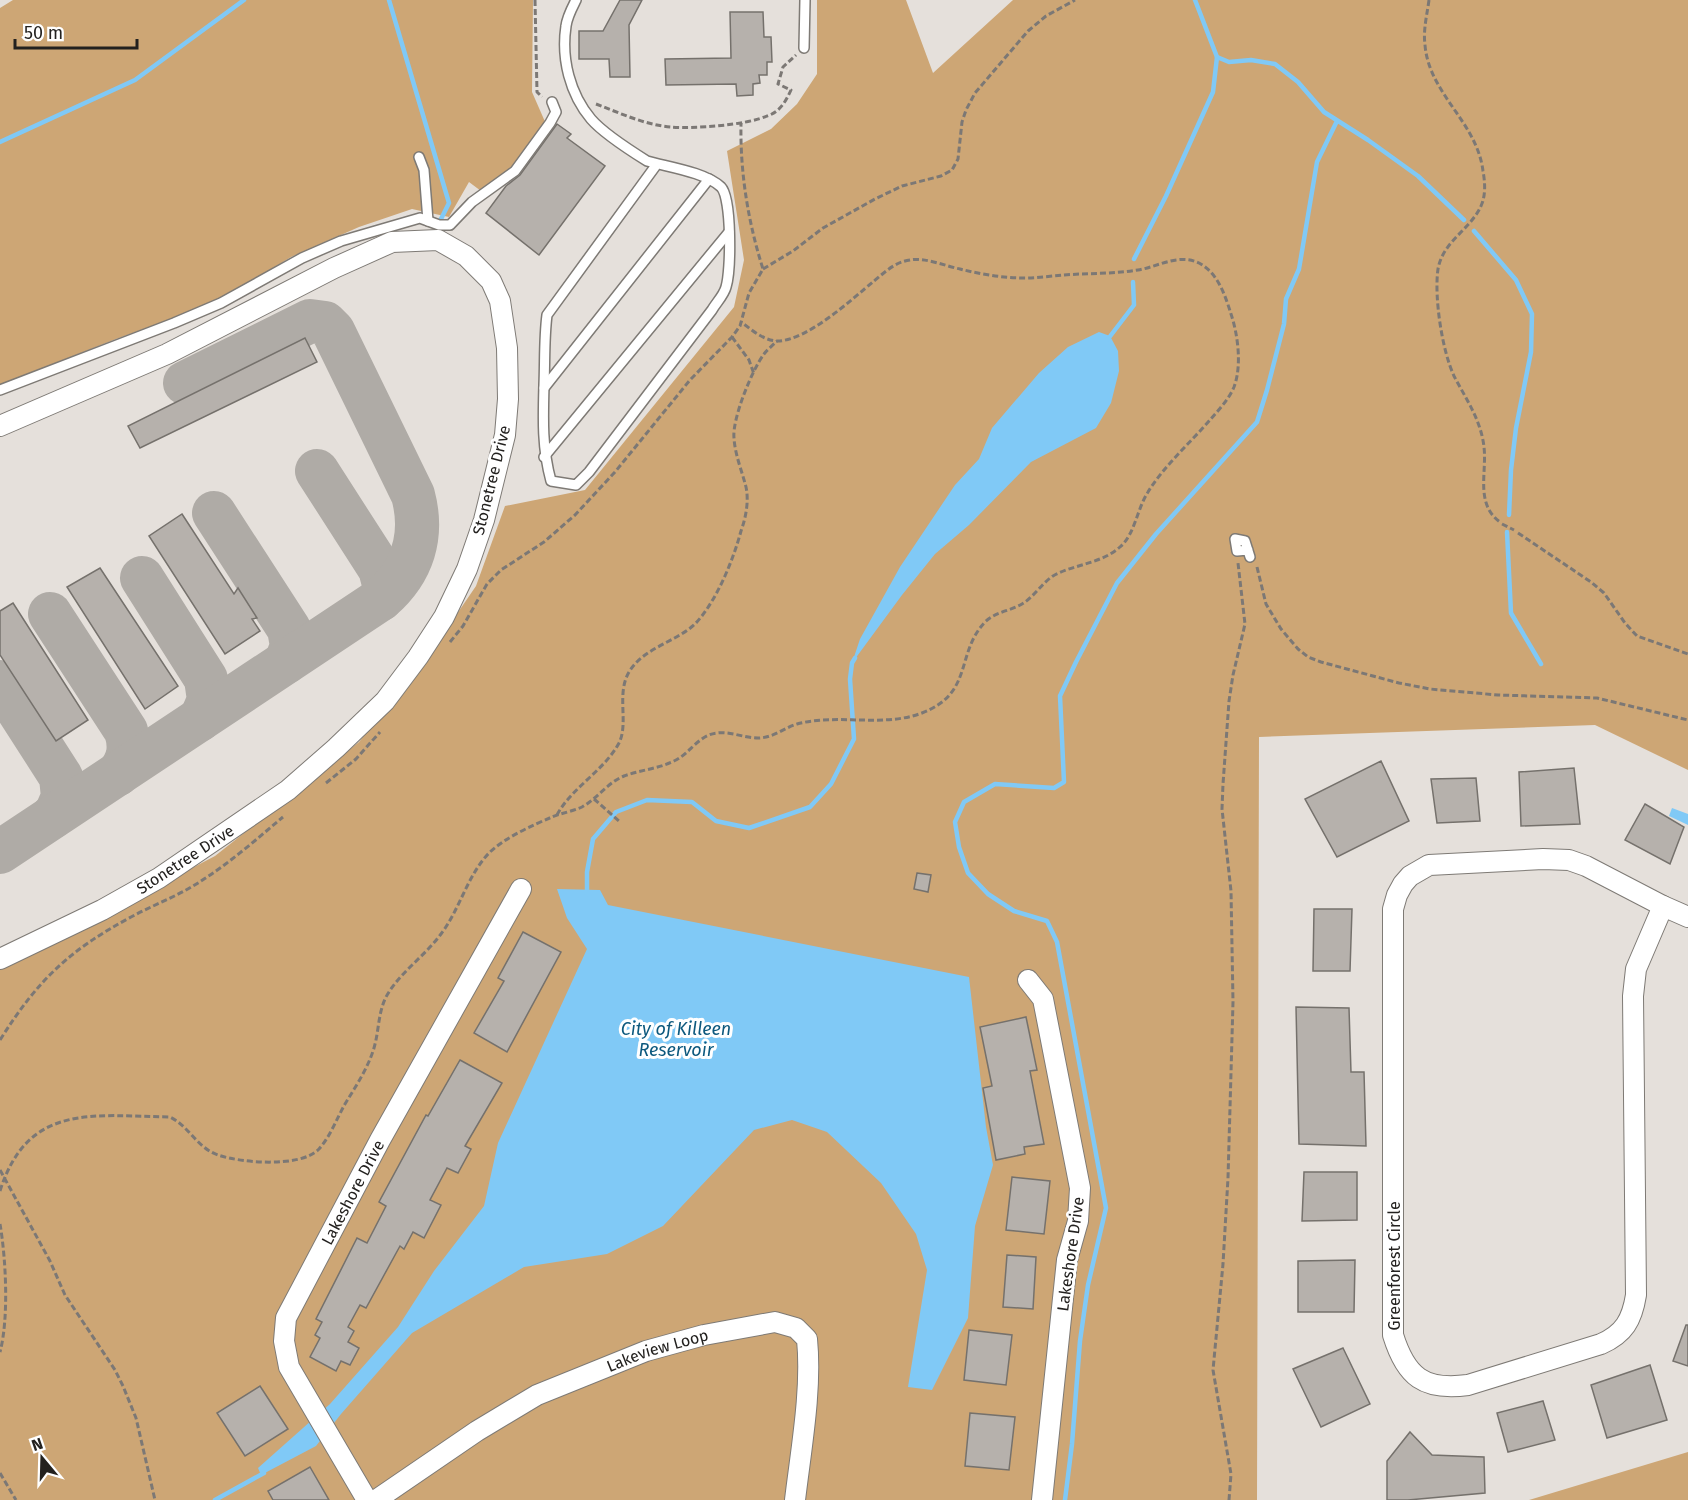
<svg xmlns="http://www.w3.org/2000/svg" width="1688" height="1500" viewBox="0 0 1688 1500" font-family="'Fira Sans',sans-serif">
<rect width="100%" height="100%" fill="#e5e0db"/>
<g fill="#cda675">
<path d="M13,0H533L532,92L546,124L514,168L481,191L469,182L449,217L412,209L359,227L291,257L218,302L116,339L0,385V8Z"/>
<path d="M817,0H906L933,73L1013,0H1688V770L1595,725L1259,737L1257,1500H0V969L215,856L359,742L424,662L476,586L505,506L585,490L734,307L744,260L727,151L771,129L797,104L817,74Z"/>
<path d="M1688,1452V1500H1529Z"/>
</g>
<g fill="#80c9f6">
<path d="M1099,332L1110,336L1118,351L1119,371L1111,403L1096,428L1031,462L969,525L935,554L902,595L852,663L860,639L900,567L955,485L979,459L992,428L1039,373L1068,347Z"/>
<path d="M1672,808L1688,814V825L1669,816Z"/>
<path d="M557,889L600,890L608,905L969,977L986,1127L993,1165L975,1226L968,1318L932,1390L908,1387L927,1270L916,1234L881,1183L827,1132L792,1120L754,1130L663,1226L607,1254L524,1267L412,1333L341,1414L316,1446L261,1475L258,1468L330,1404L398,1327L434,1271L484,1206L498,1143L587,949L567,918Z"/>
</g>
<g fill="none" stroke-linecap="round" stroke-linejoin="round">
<g stroke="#80c9f6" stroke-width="4.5">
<path d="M389,0L449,203L440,221"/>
<path d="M1217,57L1229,62L1251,60L1275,64L1298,82L1324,112L1368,140L1418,176L1464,220"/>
<path d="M0,142L135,80L244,0"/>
<path d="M1474,231L1516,280L1532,314L1531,352L1516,428L1511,470L1509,515"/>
<path d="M1134,259L1166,196L1213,92L1217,57L1195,0"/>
<path d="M1108,339L1134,305L1133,282"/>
<path d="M1507,532L1511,613L1541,664"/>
<path d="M587,894V872L593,839L616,812L647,800L692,802L716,821L749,828L810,807L831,784L854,739L850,679L852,663L855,658"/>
<path d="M215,1500L264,1473"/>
<path d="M1065,1500L1072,1444L1080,1341L1088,1285L1106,1208L1057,942L1047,921L1014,911L988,894L968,873L959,847L955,822L964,802L995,784L1054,788L1064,782L1060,696L1076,662L1117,583L1156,534L1257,422L1267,390L1284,324L1286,299L1299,269L1317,162L1337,121"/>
</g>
<g stroke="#afaba6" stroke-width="44">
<path d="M317,471L380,569L385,588L381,599"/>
<path d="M214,513L289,629L292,646L286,662"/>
<path d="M142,578L206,679L209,700L203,714L199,720"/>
<path d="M50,614L126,731C131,748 129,760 118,774"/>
<path d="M0,682L61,777L63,797L57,811L52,817"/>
<path d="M0,852L381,599C413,571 424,536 413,495L333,331L325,323L310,321L185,383"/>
</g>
</g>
<g fill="#b6b1ac" stroke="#75716c" stroke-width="1.5">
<path d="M620,0H642L629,25L630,77H610L609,59H579V31H603Z"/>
<path d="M730,12H763L764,37H771L772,62H767V75H759L760,83L753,84V95L737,96L736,84L666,85L665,59L731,58Z"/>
<path d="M557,124L571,134L567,138L605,166L539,255L486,213L506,186L520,175Z"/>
<path d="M305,338L317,362L140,448L128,426Z"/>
<path d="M182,514L234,594L238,588L257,618L252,619L260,631L225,654L149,536Z"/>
<path d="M100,568L178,686L145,709L67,587Z"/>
<path d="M13,603L88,720L56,741L0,655V611Z"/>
<path d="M1381,761L1409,821L1337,857L1305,799Z"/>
<path d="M1574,768L1580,824L1521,826L1519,772Z"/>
<path d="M1476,778L1480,821L1437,823L1431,779Z"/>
<path d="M1645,804L1684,827L1670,864L1625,840Z"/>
<path d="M917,873L931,875L928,892L914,889Z"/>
<path d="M1314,909H1352L1350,971H1313Z"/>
<path d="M523,932L561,952L507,1052L474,1033L504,981L498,978Z"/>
<path d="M1296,1007L1349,1008L1351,1072H1364L1366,1146L1299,1144Z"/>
<path d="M1026,1017L1037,1070L1030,1071L1044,1144L1024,1147L1025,1154L996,1160L983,1088L992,1086L980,1027Z"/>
<path d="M460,1060L502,1083L465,1146L471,1149L458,1173L447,1168L430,1200L441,1205L424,1238L413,1232L404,1249L400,1246L366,1308L360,1305L348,1327L354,1331L348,1342L359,1348L350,1365L341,1361L336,1371L310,1357L320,1338L315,1335L322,1322L316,1319L357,1238L367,1243L386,1206L379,1202L426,1115L428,1116Z"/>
<path d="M1304,1172H1357V1220L1302,1221Z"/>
<path d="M1012,1177L1050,1181L1044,1234L1006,1230Z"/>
<path d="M1007,1255L1036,1257L1033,1309L1003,1307Z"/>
<path d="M1355,1260L1354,1312H1298V1261Z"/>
<path d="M1686,1325H1688V1366L1673,1361Z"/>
<path d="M969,1330L1012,1335L1006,1385L964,1380Z"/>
<path d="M1343,1348L1370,1404L1321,1427L1293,1369Z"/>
<path d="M1650,1365L1667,1420L1607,1438L1591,1385Z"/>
<path d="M260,1386L288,1429L245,1456L217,1413Z"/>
<path d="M1543,1401L1555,1440L1508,1452L1497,1413Z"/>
<path d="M970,1413L1015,1417L1009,1470L965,1466Z"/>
<path d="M1410,1432L1432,1455L1484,1457L1485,1493L1408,1500H1387V1461Z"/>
<path d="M310,1467L329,1500H273L268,1491Z"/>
</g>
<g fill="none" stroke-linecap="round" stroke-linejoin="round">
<g stroke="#7e7a75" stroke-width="12">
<g id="lane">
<path d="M576,0C572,8 567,17 566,26C561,59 570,94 591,119C603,133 631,151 647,161C668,167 705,172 721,187C732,198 731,271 726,287C724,295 716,303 712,310L589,472L576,485L551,481C542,448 543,419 544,385C545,361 544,338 547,315L657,164"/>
<path d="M804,48L805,0"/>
<path d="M419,157L424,170L428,221"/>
<path d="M544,388L709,179"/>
<path d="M0,390L174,323L221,303L302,258L341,241L420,218L439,225H450L472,202L515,171L550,123L556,112L552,102"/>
<path d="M544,457L729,232"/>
<path d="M1248,550L1237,551L1235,539L1245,541L1250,557"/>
</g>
</g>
<g stroke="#7e7a75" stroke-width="22">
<g id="street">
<path d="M0,426L167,354L334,268L392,242L438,240L466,256L491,281L500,301L507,348L508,399L505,435L484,520L467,569L444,617L418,657L385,701L336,748L288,790L159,878L102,910L0,959"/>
<path d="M1543,859L1569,860L1586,866L1663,906L1636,969L1633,996L1636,1295C1632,1320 1624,1334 1601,1344L1468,1385C1424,1391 1406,1377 1393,1335V909L1397,895L1403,884L1410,876L1429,865Z"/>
<path d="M1663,906L1688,917"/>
<path d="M1028,980L1043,999L1080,1188L1078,1221L1067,1260L1042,1500"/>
<path id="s1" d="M367,1500L289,1367L284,1341L286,1318L380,1140L521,889"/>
<path id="s2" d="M376,1500L477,1431L537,1395L646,1351L704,1335L775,1322L796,1328L807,1339C812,1390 801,1449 795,1500"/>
</g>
</g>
<g stroke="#7c7875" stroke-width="3" stroke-dasharray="6 3" stroke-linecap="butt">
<path d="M535,0L537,92L542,97"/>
<path d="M1429,0C1427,15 1423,30 1425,45C1429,94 1477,122 1483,171C1485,182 1486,195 1481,206C1470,230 1443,241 1438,269C1434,297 1442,350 1454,376C1466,399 1481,420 1484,447C1487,473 1475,504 1500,522"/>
<path d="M596,104C620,113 645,125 671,127C694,129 747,125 767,116C780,112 786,101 791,90L778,84L783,67L796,55"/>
<path d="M763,269L793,251L823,228L875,199L902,186L941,176L952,170L958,159L962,122L966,110L975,93L1028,31L1046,16L1075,0"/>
<path d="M732,337L749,360L754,374"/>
<path d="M1502,524L1514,530"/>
<path d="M1518,533L1591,582L1604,593L1625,623L1637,636L1688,654"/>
<path d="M1257,567L1266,604L1281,629L1298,649L1308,657L1321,662L1399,683L1430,689L1498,695L1597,698L1688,720"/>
<path d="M450,642L463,626L487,584L501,570L544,542L575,515L615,472L690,380L732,337L740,326L749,293L763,269C748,222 740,172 741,123"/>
<path d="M326,783L356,759L380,732"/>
<path d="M594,799L619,821"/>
<path d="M557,815C571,788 604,771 619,743C629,723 616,694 629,672C643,648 676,642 695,624C716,602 733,561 741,531C746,517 749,501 746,487C742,471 735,455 734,438C732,419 752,370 764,354C768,349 773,345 777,341"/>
<path d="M0,1040C38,980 68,951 131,917C155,904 181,895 204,879C232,861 258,838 283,817"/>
<path d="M0,1170L50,1261L65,1295L115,1370L123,1386L136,1418L155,1500"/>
<path d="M0,1191C28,1102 94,1116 170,1117C189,1126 197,1148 218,1155C241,1163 301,1168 319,1149C330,1137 337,1118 345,1104C356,1086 368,1068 374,1048C379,1031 378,1013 386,997C399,973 425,956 441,934C460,909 467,876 489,853C504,838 533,825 552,817C562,813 573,811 582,807C598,798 607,783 624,776C640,770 658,769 674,761C690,754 698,735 717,733C730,731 744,738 758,738C773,738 784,728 797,724C838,713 882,728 922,713C974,693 955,654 985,622C995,612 1010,611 1022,604C1034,597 1041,584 1053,576C1074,564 1101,564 1120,547C1135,534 1137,509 1148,492C1164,466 1189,444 1209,421C1218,411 1229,399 1234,387C1242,366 1238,335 1231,314C1225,295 1218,273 1199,263C1179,253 1157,267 1138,270C1114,274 1089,273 1064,275C1051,276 1037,278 1023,278C1002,278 980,274 960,269C945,266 925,257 910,260C895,262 885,272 874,281C851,300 808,340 778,341C764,341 752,330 741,322"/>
<path d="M0,1224C6,1259 9,1318 0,1352"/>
<path d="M0,1473L16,1500"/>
<path d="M1229,1500L1231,1474L1213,1370L1223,1264L1228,1178L1233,1002L1231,891L1222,809L1223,784L1229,701L1233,675L1245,624L1238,563"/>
</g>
<use href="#lane" stroke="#fff" stroke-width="9"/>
<use href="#street" stroke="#fff" stroke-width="20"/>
</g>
<g text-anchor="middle" stroke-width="6" stroke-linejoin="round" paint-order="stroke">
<g font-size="16" fill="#23211f" stroke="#fff">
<text transform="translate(491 480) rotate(-76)" y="6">Stonetree Drive</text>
<text transform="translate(185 859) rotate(-33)" y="6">Stonetree Drive</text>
<text dy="6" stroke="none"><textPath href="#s1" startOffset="346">Lakeshore Drive</textPath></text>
<text transform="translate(1070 1254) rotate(-82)" y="6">Lakeshore Drive</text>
<text transform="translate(1394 1266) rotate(-90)" y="6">Greenforest Circle</text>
<text dy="6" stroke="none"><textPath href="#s2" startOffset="321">Lakeview Loop</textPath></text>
</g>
<g font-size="18" font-style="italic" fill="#0d597e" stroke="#fff">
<text x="676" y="1035">City of Killeen<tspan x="676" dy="21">Reservoir</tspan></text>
</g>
</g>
<g transform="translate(42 1458) rotate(341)" stroke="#ffffff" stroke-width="4.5" paint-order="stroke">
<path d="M0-4.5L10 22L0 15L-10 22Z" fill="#23211f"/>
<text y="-9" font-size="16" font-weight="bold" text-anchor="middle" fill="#23211f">N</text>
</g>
<path d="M15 39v9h122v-9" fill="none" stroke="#23211f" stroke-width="3"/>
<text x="24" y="39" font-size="18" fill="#23211f" stroke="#ffffff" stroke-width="4.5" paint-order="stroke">50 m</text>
</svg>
